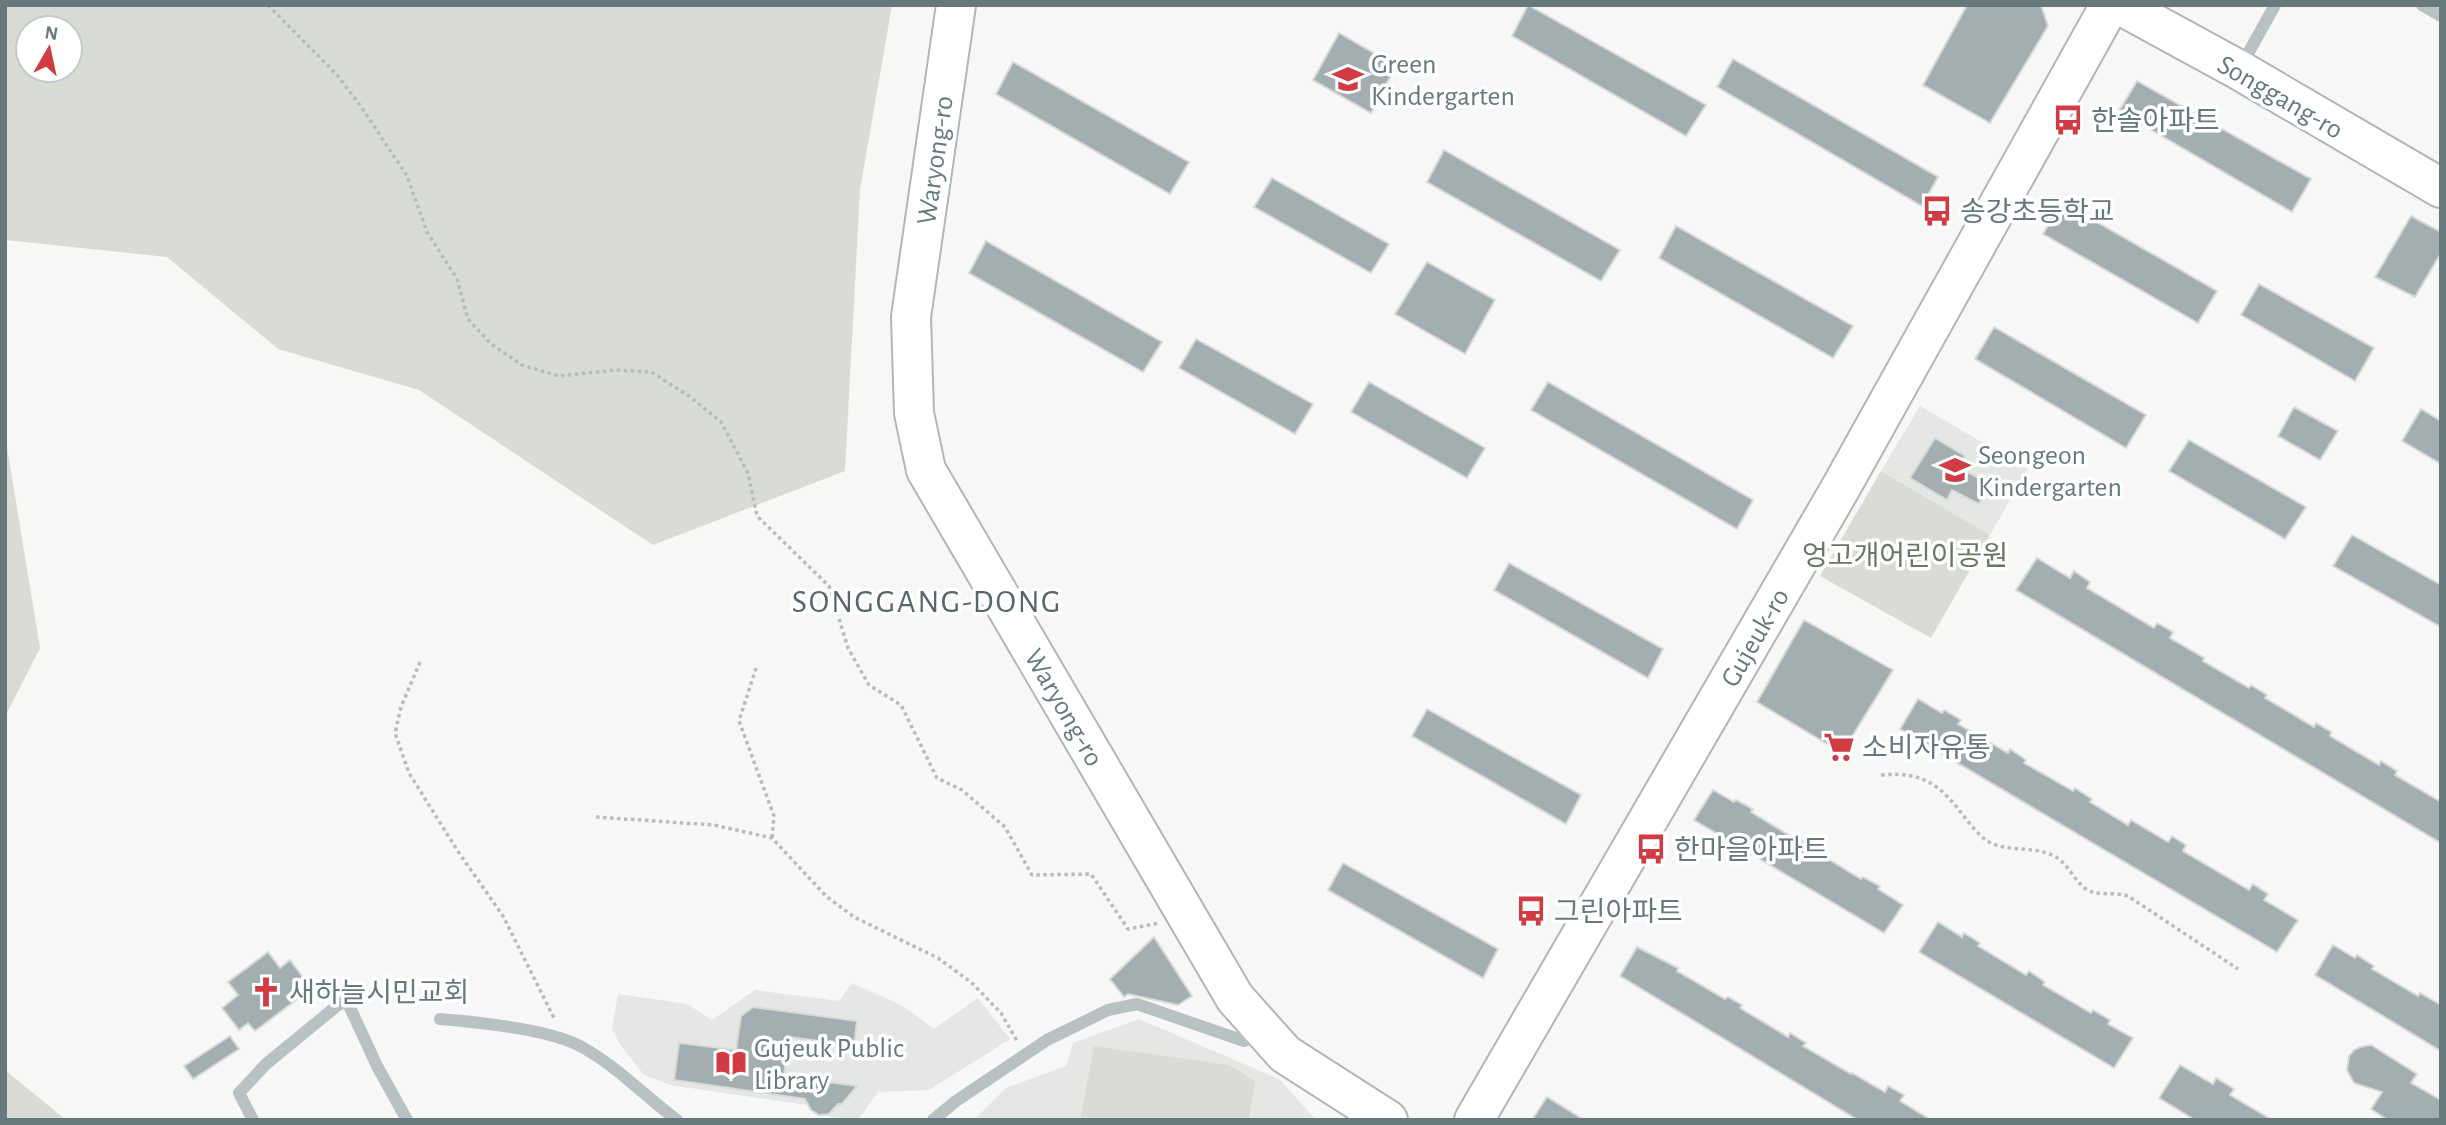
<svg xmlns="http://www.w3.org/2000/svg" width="2446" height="1125" viewBox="0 0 2446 1125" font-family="'Alegreya Sans','Noto Sans KR',sans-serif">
<rect width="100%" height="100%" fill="#f7f7f5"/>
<g fill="#e5e7e5">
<path d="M1920,406L2028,469L1990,535L1881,471Z"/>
<path d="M852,983L903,1006L934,1029L978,998L1010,1039L929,1090L878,1092L858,1120H849L814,1114L807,1105L670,1085L644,1075L621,1046L612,1029L618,994L687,1004L712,1020L755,990L839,1001Z"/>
<path d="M1139,1019L1279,1079L1316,1120H974L1006,1088L1066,1066L1073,1043Z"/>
</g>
<g fill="#d9dcd5" fill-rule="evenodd">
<path d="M5,5H892L860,190L845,471L653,545L419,390L278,349L167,257L5,240ZM28,28H70V70H28Z"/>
<path d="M5,435L40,648L5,717Z"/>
<path d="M1881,471L1990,535L1931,638L1820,576Z"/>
<path d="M1094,1046L1229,1065L1255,1081L1249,1120H1080Z"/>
<path d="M5,1070L66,1120H5Z"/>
</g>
<g fill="#a2aeb0" stroke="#d9d9d7" stroke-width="2">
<path d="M1528,5L1706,105L1686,136L1512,36Z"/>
<path d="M1967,5H2041L2048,26L1990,123L1923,85Z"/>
<path d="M1339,33L1396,66L1371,113L1313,80Z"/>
<path d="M1733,59L1938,177L1922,206L1717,87Z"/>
<path d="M1013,62L1189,162L1170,194L996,94Z"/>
<path d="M2137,81L2311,179L2292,212L2119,111Z"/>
<path d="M1444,150L1620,250L1601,281L1427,182Z"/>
<path d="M1272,178L1389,244L1371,273L1254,207Z"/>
<path d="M2062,202L2217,291L2198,323L2043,234Z"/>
<path d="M2411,216L2441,232V253L2415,297L2375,277Z"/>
<path d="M1676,226L1853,326L1833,358L1659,258Z"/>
<path d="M986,241L1162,342L1143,372L969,273Z"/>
<path d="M1427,262L1495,300L1465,354L1395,314Z"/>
<path d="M2259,284L2374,348L2355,381L2241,315Z"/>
<path d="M1994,327L2146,415L2126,448L1975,359Z"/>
<path d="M1196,339L1313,404L1295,434L1179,368Z"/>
<path d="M1369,382L1485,448L1467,478L1351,412Z"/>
<path d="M1548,382L1753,500L1737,529L1531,410Z"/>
<path d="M2294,407L2338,431L2320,460L2278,436Z"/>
<path d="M2421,409L2441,421V464L2402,441Z"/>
<path d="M1935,438L1965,456L1958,467L1990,484L1979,504L1952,490L1947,500L1910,478Z"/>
<path d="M2189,440L2306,507L2285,539L2169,471Z"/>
<path d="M2352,535L2441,585V627L2333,566Z"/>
<path d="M2037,558L2070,578L2074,571L2090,582L2087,588L2154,628L2157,623L2173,632L2170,638L2204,658L2203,661L2249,688L2251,685L2267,695L2265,698L2314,727L2316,723L2331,732L2330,736L2379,765L2381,761L2397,771L2395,775L2441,802V843L2016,590Z"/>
<path d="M1509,563L1663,649L1648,678L1494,590Z"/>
<path d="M1804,620L1893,670L1842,753L1757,702Z"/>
<path d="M1918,699L1942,713L1944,710L1961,720L1958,724L2008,753L2010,749L2026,760L2024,763L2073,791L2075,788L2092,799L2090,802L2128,825L2131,820L2168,842L2172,836L2186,845L2183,851L2249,890L2253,884L2268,894L2264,900L2298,920L2277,952L1900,729Z"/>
<path d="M1427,709L1581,795L1566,824L1412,736Z"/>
<path d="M1713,790L1734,802L1736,800L1753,809L1751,812L1800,842L1801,840L1817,849L1815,851L1861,879L1863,877L1880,886L1878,889L1903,905L1884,933L1694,820Z"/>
<path d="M1343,863L1498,949L1483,978L1328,890Z"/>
<path d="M1938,922L1962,937L1964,933L1980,943L1978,946L2026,975L2029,971L2045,982L2043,985L2091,1013L2093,1010L2110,1020L2108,1024L2133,1038L2114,1068L1919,952Z"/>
<path d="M1154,937L1192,996L1178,1005L1128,994L1124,997L1110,979Z"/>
<path d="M2333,945L2355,958L2357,955L2374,966L2372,969L2418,996L2420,993L2441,1005V1051L2315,975Z"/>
<path d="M1637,947L1678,968L1677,971L1725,999L1728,997L1742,1005L1740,1008L1788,1037L1790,1033L1806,1043L1803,1046L1851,1074L1852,1073L1885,1092L1888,1086L1904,1095L1900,1101L1931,1120H1858L1620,976Z"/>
<path d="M268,952L280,968L290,960L305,980L293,989L300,997L255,1031L248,1023L239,1030L222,1008L238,995L228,982Z"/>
<path d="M753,1007L857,1021L854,1046L789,1037L784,1076L857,1086L842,1104H838L829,1114L819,1115L811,1110L805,1099L674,1080L679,1043L736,1050L741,1016Z"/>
<path d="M230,1036L239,1049L193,1079L184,1066Z"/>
<path d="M2371,1045L2417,1074L2411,1083L2441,1100V1120H2388L2371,1109L2382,1092L2354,1083L2347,1070L2349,1056L2354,1050L2360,1047Z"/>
<path d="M2180,1065L2213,1084L2216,1078L2234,1089L2230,1095L2272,1120H2195L2159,1098Z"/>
<path d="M1547,1097L1584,1120H1532Z"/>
</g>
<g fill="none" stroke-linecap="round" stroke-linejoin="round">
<g stroke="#b1b7b9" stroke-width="42">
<g id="major">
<path d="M956,5L911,317L914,413L926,470L1235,998L1285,1054L1388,1120"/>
<path d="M2120,5L2239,70L2441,188"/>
<path d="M1474,1120L1840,489L2110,5"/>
</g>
</g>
<g stroke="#b7bcbd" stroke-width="3.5" stroke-dasharray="3.5 3.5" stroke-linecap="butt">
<path d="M268,5L338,76L362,108L407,176L427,232L457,279L468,319L491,344L522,365L559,376L616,370L651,372L689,396L721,422L748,473L757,516L829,586L848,648L869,685L901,705L937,778L962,790L1005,827L1032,875L1091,874L1128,929L1159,923"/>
<path d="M420,662L401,707L395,733L409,773L459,853L503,916L554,1018"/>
<path d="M756,668L739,721L774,816L772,838"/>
<path d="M1881,775C1925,771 1941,786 1966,819C1973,827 1980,837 1989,842C2007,852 2032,846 2052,855C2068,862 2073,880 2086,889C2098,897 2113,891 2128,896L2238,969"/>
<path d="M596,817L714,825L772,838L826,896L854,917L938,958L972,983L1001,1013L1017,1041"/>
</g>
<g stroke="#bac1c2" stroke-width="12">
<path d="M2422,5L2441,16"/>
<path d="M2241,66L2275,5"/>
<path d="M440,1019C476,1022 546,1029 578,1045C615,1064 643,1095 677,1120"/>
<path d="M253,1120L239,1093L266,1064L338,1005L347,1001L377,1066L407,1120"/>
<path d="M933,1120L956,1101L1047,1040L1108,1010L1137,1004L1244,1041L1261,1033"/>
</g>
<use href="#major" stroke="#fff" stroke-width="38"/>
</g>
<defs>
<g id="school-bare" transform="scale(2.415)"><path d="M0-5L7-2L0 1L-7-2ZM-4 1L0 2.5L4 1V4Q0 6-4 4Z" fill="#d13b44" stroke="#fff" stroke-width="2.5" paint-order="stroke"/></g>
<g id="bus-bare" transform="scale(2.415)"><path d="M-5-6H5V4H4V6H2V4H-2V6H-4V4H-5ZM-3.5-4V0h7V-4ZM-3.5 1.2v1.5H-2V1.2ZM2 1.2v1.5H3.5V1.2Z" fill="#d13b44" stroke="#fff" stroke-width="2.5" paint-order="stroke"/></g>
<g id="supermarket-bare" transform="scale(2.415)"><path d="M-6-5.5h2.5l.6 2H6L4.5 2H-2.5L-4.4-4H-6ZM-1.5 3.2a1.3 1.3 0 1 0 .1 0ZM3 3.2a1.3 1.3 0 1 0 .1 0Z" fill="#d13b44" stroke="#fff" stroke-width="2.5" paint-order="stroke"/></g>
<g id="church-bare" transform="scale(2.415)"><path d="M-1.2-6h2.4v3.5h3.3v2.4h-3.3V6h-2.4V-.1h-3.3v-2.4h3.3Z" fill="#d13b44" stroke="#fff" stroke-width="2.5" paint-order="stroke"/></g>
<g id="library-bare" transform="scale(2.415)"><path d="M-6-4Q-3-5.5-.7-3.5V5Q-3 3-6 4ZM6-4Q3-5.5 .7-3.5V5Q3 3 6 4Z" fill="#d13b44" stroke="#fff" stroke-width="2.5" paint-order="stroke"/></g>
</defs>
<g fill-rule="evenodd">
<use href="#school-bare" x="1348" y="79"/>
<use href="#bus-bare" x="2068" y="120"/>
<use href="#bus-bare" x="1937" y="211"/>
<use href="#school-bare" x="1955" y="470"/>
<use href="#supermarket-bare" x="1839" y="747"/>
<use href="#bus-bare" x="1651" y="849"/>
<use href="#bus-bare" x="1531" y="911"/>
<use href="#church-bare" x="266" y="992"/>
<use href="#library-bare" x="731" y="1063"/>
</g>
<g text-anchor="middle" stroke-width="7" stroke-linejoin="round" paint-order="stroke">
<g font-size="28" fill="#667a7d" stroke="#fff" text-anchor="start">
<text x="1371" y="73">Green<tspan x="1371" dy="32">Kindergarten</tspan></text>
<text x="2091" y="130">한솔아파트</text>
<text x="1960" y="221">송강초등학교</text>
<text x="1978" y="464">Seongeon<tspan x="1978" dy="32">Kindergarten</tspan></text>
<text x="1862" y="757">소비자유통</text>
<text x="1674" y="859">한마을아파트</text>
<text x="1554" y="921">그린아파트</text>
<text x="289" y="1002">새하늘시민교회</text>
<text x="754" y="1057">Gujeuk Public<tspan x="754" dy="32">Library</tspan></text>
</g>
<g font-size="28" fill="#667a7d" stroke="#fff">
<text transform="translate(2281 96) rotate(30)" y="10">Songgang-ro</text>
<text transform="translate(934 160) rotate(-82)" y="10">Waryong-ro</text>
<text transform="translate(1754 637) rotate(-60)" y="10">Gujeuk-ro</text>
<text transform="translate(1065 707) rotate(60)" y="10">Waryong-ro</text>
</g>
<g font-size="28" fill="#6c7664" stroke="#fff">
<text x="1905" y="565">엉고개어린이공원</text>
</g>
<g font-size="32" letter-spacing="2" fill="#576669" stroke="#fff">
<text x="927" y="612">SONGGANG-DONG</text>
</g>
</g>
<rect width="2446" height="1125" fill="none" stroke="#667a7d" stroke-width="14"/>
<g transform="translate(49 49) rotate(9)"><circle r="33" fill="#ffffff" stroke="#c2cacb" stroke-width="2"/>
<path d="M0-5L12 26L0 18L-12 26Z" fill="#d13b44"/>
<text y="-10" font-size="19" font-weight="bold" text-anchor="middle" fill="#667a7d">N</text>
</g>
</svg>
